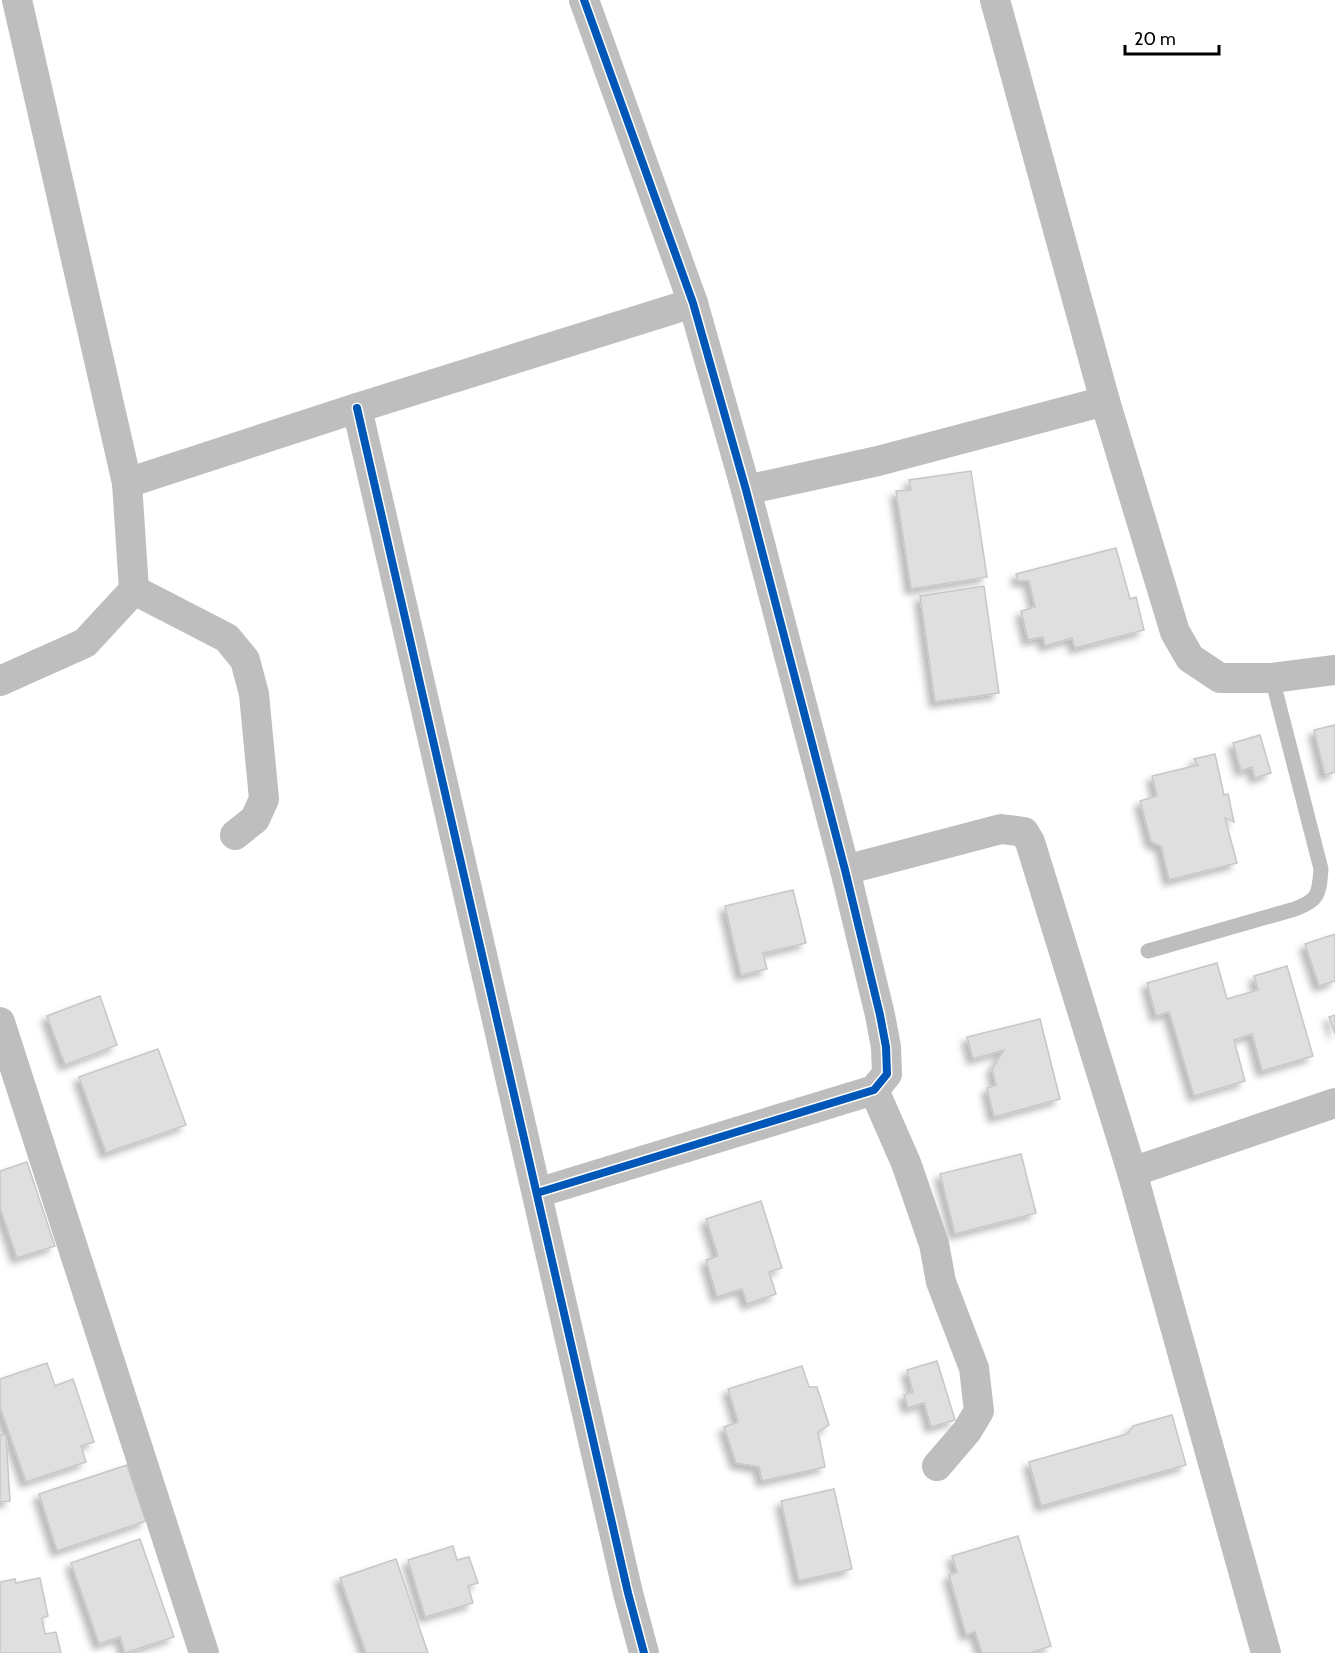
<svg xmlns="http://www.w3.org/2000/svg" width="1335" height="1653" viewBox="0 0 1335 1653" font-family="Cabin,sans-serif">
<defs>
<filter id="shadow"><feDropShadow dx="-5.5" dy="5.5" stdDeviation="3" flood-color="#0004"/></filter>
</defs>
<rect width="100%" height="100%" fill="#fff"/>
<g fill="#dfdfdf" stroke="#c7c7c7" stroke-width="1.5" filter="url(#shadow)">
<path d="M971,471L987,577L911,589L896,491L911,490L909,480Z"/>
<path d="M1116,548L1130,599L1136,597L1144,630L1075,648L1072,638L1045,646L1043,637L1028,640L1021,611L1035,607L1029,581H1018L1016,574Z"/>
<path d="M984,586L999,693L935,702L920,596Z"/>
<path d="M1335,725V772L1325,775L1314,730Z"/>
<path d="M1260,735L1271,773L1255,778L1252,767L1241,771L1233,743Z"/>
<path d="M1215,754L1224,795L1228,794L1234,822L1225,818L1237,863L1169,880L1161,846L1151,842L1140,801L1157,796L1152,776L1198,765L1194,759Z"/>
<path d="M793,890L806,943L763,953L767,969L741,975L725,906Z"/>
<path d="M1335,934V981L1319,986L1305,944Z"/>
<path d="M1217,963L1227,999L1258,990L1254,976L1287,966L1313,1056L1262,1071L1252,1034L1234,1040L1245,1081L1194,1096L1169,1012L1156,1016L1147,983Z"/>
<path d="M100,996L117,1045L65,1065L47,1016Z"/>
<path d="M1335,1015V1034L1329,1017Z"/>
<path d="M1040,1019L1060,1099L994,1117L987,1088L996,1085L992,1069L1004,1050L973,1059L967,1037Z"/>
<path d="M158,1049L186,1125L106,1153L79,1077Z"/>
<path d="M1021,1154L1036,1213L955,1234L940,1174Z"/>
<path d="M27,1162L55,1246L17,1258L0,1208V1171Z"/>
<path d="M761,1201L782,1268L769,1272L776,1294L747,1304L742,1289L717,1297L706,1260L718,1256L706,1219Z"/>
<path d="M937,1361L955,1420L931,1427L924,1403L908,1408L904,1395L913,1392L907,1370Z"/>
<path d="M47,1363L55,1386L73,1379L94,1442L81,1446L86,1462L26,1482L0,1407V1379Z"/>
<path d="M802,1366L809,1387H817L829,1425L818,1432L825,1467L762,1481L759,1467L736,1463L724,1427L738,1422L728,1389Z"/>
<path d="M1172,1415L1186,1465L1041,1506L1029,1462L1127,1434L1133,1426Z"/>
<path d="M0,1435H6L10,1501L0,1502Z"/>
<path d="M127,1465L146,1521L57,1551L39,1494Z"/>
<path d="M834,1489L852,1569L799,1581L781,1501Z"/>
<path d="M1018,1536L1051,1646L1030,1653H982L975,1632L966,1635L949,1575L957,1572L952,1556Z"/>
<path d="M140,1539L174,1637L125,1653L120,1637L99,1644L71,1563Z"/>
<path d="M453,1546L457,1560L469,1557L478,1583L468,1586L473,1603L425,1617L408,1560Z"/>
<path d="M396,1559L428,1653H366L340,1578Z"/>
<path d="M40,1578L48,1616L42,1618L45,1634L56,1632L61,1653H0V1582L15,1579L16,1583Z"/>
</g>
<g fill="none" stroke-linecap="round" stroke-linejoin="round">
<path stroke="#bebebe" stroke-width="15" d="M1148,951L1295,909C1319,900 1319,894 1321,869L1272,678"/>
<g stroke="#bebebe" stroke-width="30">
<path d="M995,0L1105,401L1175,632L1190,658L1220,678H1272L1335,670"/>
<path d="M357,408L628,1593L644,1653"/>
<path d="M127,483L357,408L693,303"/>
<path d="M746,490L878,461L1105,401"/>
<path d="M134,590L227,638L245,660L254,694L264,799L255,819L235,835"/>
<path d="M0,681L85,643L134,590L127,483L17,0"/>
<path d="M845,870L1001,829L1024,832L1030,842L1132,1172L1266,1653"/>
<path d="M0,1022L204,1653"/>
<path d="M874,1090L906,1163L934,1244L941,1282L974,1368L979,1411L967,1431L937,1466"/>
<path d="M1132,1172L1335,1103"/>
<path d="M537,1193L874,1090L887,1074L886,1047L880,1015L845,870L746,490L693,303L584,0"/>
</g>
<g stroke="#fff" stroke-width="11">
<g id="cycleway">
<path d="M357,408L628,1593L644,1653"/>
<path d="M537,1193L874,1090L887,1074L886,1047L880,1015L845,870L746,490L693,303L584,0"/>
</g>
</g>
<use href="#cycleway" stroke="#0057b8" stroke-width="8"/>
</g>
<path d="M1125 45v9h94v-9" fill="none" stroke="#000000" stroke-width="3"/>
<text x="1134" y="45" font-size="18" fill="#000000" stroke="#ffffff" stroke-width="4.5" paint-order="stroke">20 m</text>
</svg>
